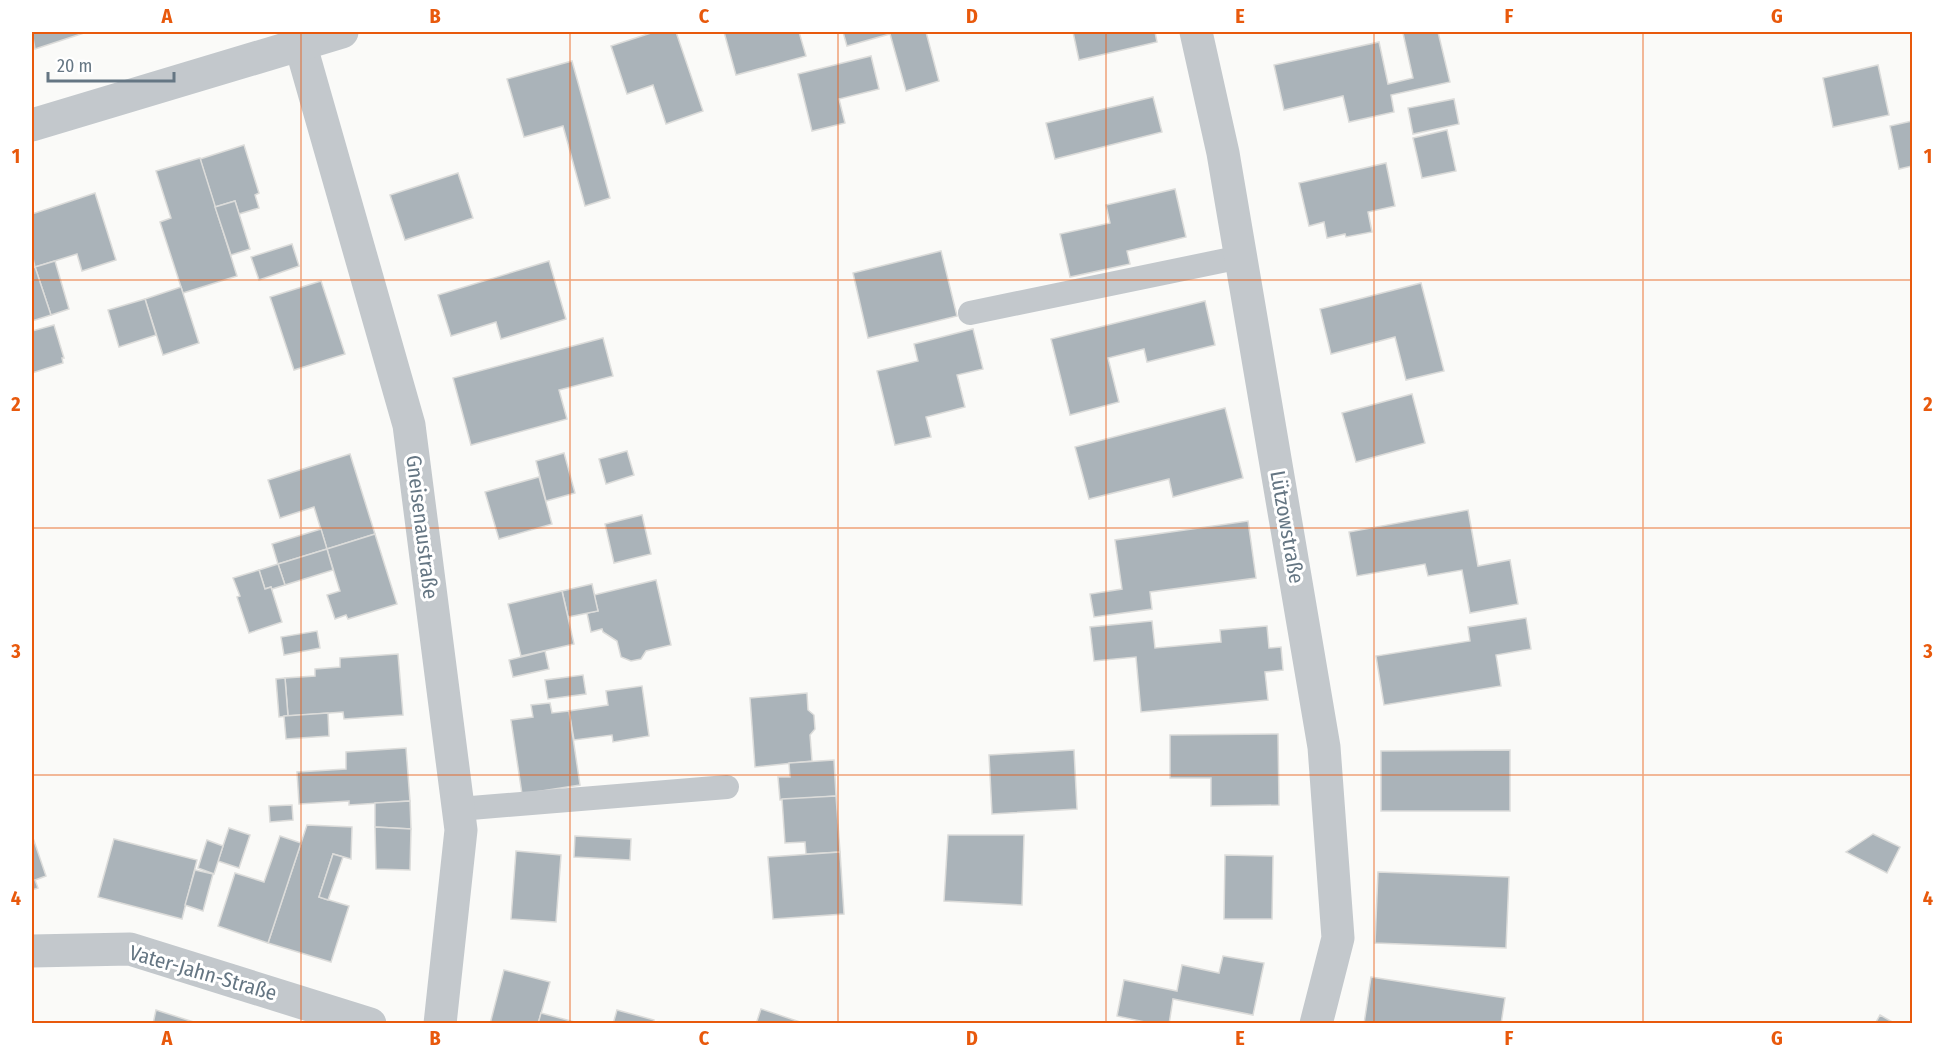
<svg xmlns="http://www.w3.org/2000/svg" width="1944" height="1055" viewBox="0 0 1944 1055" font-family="'Fira Sans Condensed',sans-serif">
<rect width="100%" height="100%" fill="#fafaf8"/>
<g fill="#aab3b9" stroke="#dcdcda" stroke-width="1.5">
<path d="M32,32H87L35,49Z"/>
<path d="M654,32H676L703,111L666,124L653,85L627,94L611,46Z"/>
<path d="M724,32H799L806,56L736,75Z"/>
<path d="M843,32H926L939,81L906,91L890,34L847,46Z"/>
<path d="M1073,32H1155L1157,42L1079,60Z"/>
<path d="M1409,32H1438L1450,82L1391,95L1394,112L1349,122L1343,96L1284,110L1274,65L1379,42L1388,84L1413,78L1403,33Z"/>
<path d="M871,56L879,89L839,99L845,123L812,131L798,74Z"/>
<path d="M572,61L610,198L585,206L563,126L524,137L507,79Z"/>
<path d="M1878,65L1889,115L1833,127L1823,78Z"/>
<path d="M1153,97L1162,132L1055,159L1046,123Z"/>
<path d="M1454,99L1459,124L1413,134L1408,108Z"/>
<path d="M1912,121V166L1899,169L1890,126Z"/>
<path d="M1447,130L1456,171L1422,178L1413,138Z"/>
<path d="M244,145L259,193L255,195L259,208L239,214L235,201L215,207L200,159Z"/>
<path d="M200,158L237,276L183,293L160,222L171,218L156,171Z"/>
<path d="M1386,163L1395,206L1368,212L1372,232L1346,237L1345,234L1327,238L1324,222L1309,226L1299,183Z"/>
<path d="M458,173L473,218L405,240L390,195Z"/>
<path d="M1175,189L1186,237L1127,251L1130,264L1070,277L1060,234L1110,223L1106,205Z"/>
<path d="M95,193L116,260L82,271L77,254L35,267L32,254V214Z"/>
<path d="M235,201L250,249L231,255L215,207Z"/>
<path d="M292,244L299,266L259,280L251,257Z"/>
<path d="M941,251L957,316L868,338L853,273Z"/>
<path d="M55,261L69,309L51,315L35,267Z"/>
<path d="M549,261L566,319L501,339L496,322L451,336L438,295Z"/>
<path d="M35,267L51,315L32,321V268Z"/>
<path d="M321,281L345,354L294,370L270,297Z"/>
<path d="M1421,283L1444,371L1406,380L1395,337L1331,354L1320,309Z"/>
<path d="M181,287L199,343L163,355L145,299Z"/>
<path d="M145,299L156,335L119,347L108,310Z"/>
<path d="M1205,301L1215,345L1147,362L1144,349L1108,358L1119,402L1070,415L1051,339Z"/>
<path d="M54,325L64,358H62L63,363L32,373V331Z"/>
<path d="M973,329L983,369L957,375L965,407L926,417L931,437L895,445L877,371L918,361L914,344Z"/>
<path d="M603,338L613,376L559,390L567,419L471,445L453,378Z"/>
<path d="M1412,394L1425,443L1356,462L1342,413Z"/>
<path d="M1225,408L1243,478L1173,497L1169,479L1089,499L1075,447Z"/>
<path d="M627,451L634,475L606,484L599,459Z"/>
<path d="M564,453L575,493L546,501L536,461Z"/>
<path d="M350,454L375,534L327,549L314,507L280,518L268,480Z"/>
<path d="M539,477L552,524L499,539L485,492Z"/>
<path d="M1468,510L1478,566L1510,560L1518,604L1470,613L1462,570L1428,576L1425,564L1357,576L1349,532Z"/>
<path d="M642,515L651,554L614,563L605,524Z"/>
<path d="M1248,521L1256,578L1150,592L1152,609L1094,617L1090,594L1122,589L1115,540Z"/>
<path d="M321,529L327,549L278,564L272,544Z"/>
<path d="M375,534L397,604L348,619L346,615L335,619L327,595L340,591L327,549Z"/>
<path d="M327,549L333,570L285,585L278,564Z"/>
<path d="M278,564L285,585L272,589L271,587L265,589L259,570Z"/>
<path d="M259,570L265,589L271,587L282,622L249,633L237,597L240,596L233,578Z"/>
<path d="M656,580L671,645L646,651L641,659L631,661L621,657L617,641L603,632L602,629L591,632L587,613L598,611L594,595Z"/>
<path d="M592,584L598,611L568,617L562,591Z"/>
<path d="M562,591L574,644L521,656L508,604Z"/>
<path d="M1526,618L1531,649L1496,655L1501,686L1384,705L1376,656L1470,641L1468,627Z"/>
<path d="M1152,621L1155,648L1221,642L1220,630L1267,626L1269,648L1281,647L1283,670L1265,672L1268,700L1141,712L1136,657L1094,661L1090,627Z"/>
<path d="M317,631L320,648L284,655L281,637Z"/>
<path d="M545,651L549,669L513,677L509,660Z"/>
<path d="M398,654L403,715L344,719L343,712L288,716L285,678L315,676V669L340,667V658Z"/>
<path d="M583,675L586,694L548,699L545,680Z"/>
<path d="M285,678L288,716L279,717L276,679Z"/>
<path d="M642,686L649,736L613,742L612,735L574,740L569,711L608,705L606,691Z"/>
<path d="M807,693L808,710L814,715L815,729L810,735L812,761L755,767L750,698Z"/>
<path d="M550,703L552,713L569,711L580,785L522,794L511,720L533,717L531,705Z"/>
<path d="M328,713L329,736L286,739L284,716Z"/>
<path d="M1278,734L1279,805L1211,806V778H1170V735Z"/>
<path d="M406,748L410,801L349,805V801L299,804L297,772L346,769V752Z"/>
<path d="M1074,750L1077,809L992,814L989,755Z"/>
<path d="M1510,750V811H1381V751Z"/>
<path d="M834,760L836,796L780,800L778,777H790L789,763Z"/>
<path d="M836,796L840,852L806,854L805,842L785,843L782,799Z"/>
<path d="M410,801L411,829L375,827V803Z"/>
<path d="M292,805L293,820L270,822L269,806Z"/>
<path d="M307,825L352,827L351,859L333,854L319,897L349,906L331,962L268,943Z"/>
<path d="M375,827L411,829L410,870L376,869Z"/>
<path d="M229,828L250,835L239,868L218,861Z"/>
<path d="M1873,834L1900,847L1887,873L1846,852Z"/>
<path d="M32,835L46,876L35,880L38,888L32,890Z"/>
<path d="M948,835H1024L1022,905L944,901Z"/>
<path d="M280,836L301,843L268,943L218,926L235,873L264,882Z"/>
<path d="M575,836L631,839L630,860L574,857Z"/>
<path d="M114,839L197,860L182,919L98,897Z"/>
<path d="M207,840L223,846L214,874L198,868Z"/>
<path d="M516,851L561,855L556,922L511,919Z"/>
<path d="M840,852L844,914L773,919L768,857Z"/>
<path d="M333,854L343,857L328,900L319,897Z"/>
<path d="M1225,855L1273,856L1272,919H1224Z"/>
<path d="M195,870L213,874L203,911L185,905Z"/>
<path d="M1378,872L1509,877L1506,948L1375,943Z"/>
<path d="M1223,956L1264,963L1253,1015L1173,999L1169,1024H1154L1117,1016L1124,980L1177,991L1182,965L1219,973Z"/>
<path d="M504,970L550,982L538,1024H490Z"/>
<path d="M1371,977L1505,998L1501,1024H1364Z"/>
<path d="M761,1009L806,1024H756Z"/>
<path d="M156,1010L200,1024H153Z"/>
<path d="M617,1010L654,1020L653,1024H613Z"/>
<path d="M541,1013L582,1024H538Z"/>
<path d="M1880,1015L1896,1024H1875Z"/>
</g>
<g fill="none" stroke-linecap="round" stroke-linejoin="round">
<g stroke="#c3c8cc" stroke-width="24">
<path d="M970,313L1241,257"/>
<path d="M459,809L727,787"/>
</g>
<g stroke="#c3c8cc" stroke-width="33">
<path d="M1196,32L1223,153L1324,747L1338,938L1316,1024"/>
<path d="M300,43L409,425L461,830L440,1024"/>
<path d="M32,125L342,32"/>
<path d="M32,951L130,949L370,1024"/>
</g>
</g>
<path fill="none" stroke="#e8590c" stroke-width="1.5" stroke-opacity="0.55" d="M301,32V1024M570,32V1024M838,32V1024M1106,32V1024M1374,32V1024M1643,32V1024M32,280H1912M32,528H1912M32,775H1912"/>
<g text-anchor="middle" stroke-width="6" stroke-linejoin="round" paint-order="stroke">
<g font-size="21" fill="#657683" stroke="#fff">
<text transform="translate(422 527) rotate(83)" y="7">Gneisenaustraße</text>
<text transform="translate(1287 527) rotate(80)" y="7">Lützowstraße</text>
<text transform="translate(203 973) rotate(16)" y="7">Vater-Jahn-Straße</text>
</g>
</g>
<rect width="1944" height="1055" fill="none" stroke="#ffffff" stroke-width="66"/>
<path d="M48 72v9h126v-9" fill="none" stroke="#657683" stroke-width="3"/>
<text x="57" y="72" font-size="18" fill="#657683" stroke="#ffffff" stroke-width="4.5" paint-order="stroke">20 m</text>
<rect x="33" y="33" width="1878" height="989" fill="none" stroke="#e8590c" stroke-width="2"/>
<g font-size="20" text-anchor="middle" font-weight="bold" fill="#e8590c">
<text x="167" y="23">A</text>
<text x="435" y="23">B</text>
<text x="704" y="23">C</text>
<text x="972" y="23">D</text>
<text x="1240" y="23">E</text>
<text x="1509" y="23">F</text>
<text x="1777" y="23">G</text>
<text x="16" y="163">1</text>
<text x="1928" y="163">1</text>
<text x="16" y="411">2</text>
<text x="1928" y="411">2</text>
<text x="16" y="658">3</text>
<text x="1928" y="658">3</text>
<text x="16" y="905">4</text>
<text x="1928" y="905">4</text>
<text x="167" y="1045">A</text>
<text x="435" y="1045">B</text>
<text x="704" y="1045">C</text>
<text x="972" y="1045">D</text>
<text x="1240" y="1045">E</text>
<text x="1509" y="1045">F</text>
<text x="1777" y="1045">G</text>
</g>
</svg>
